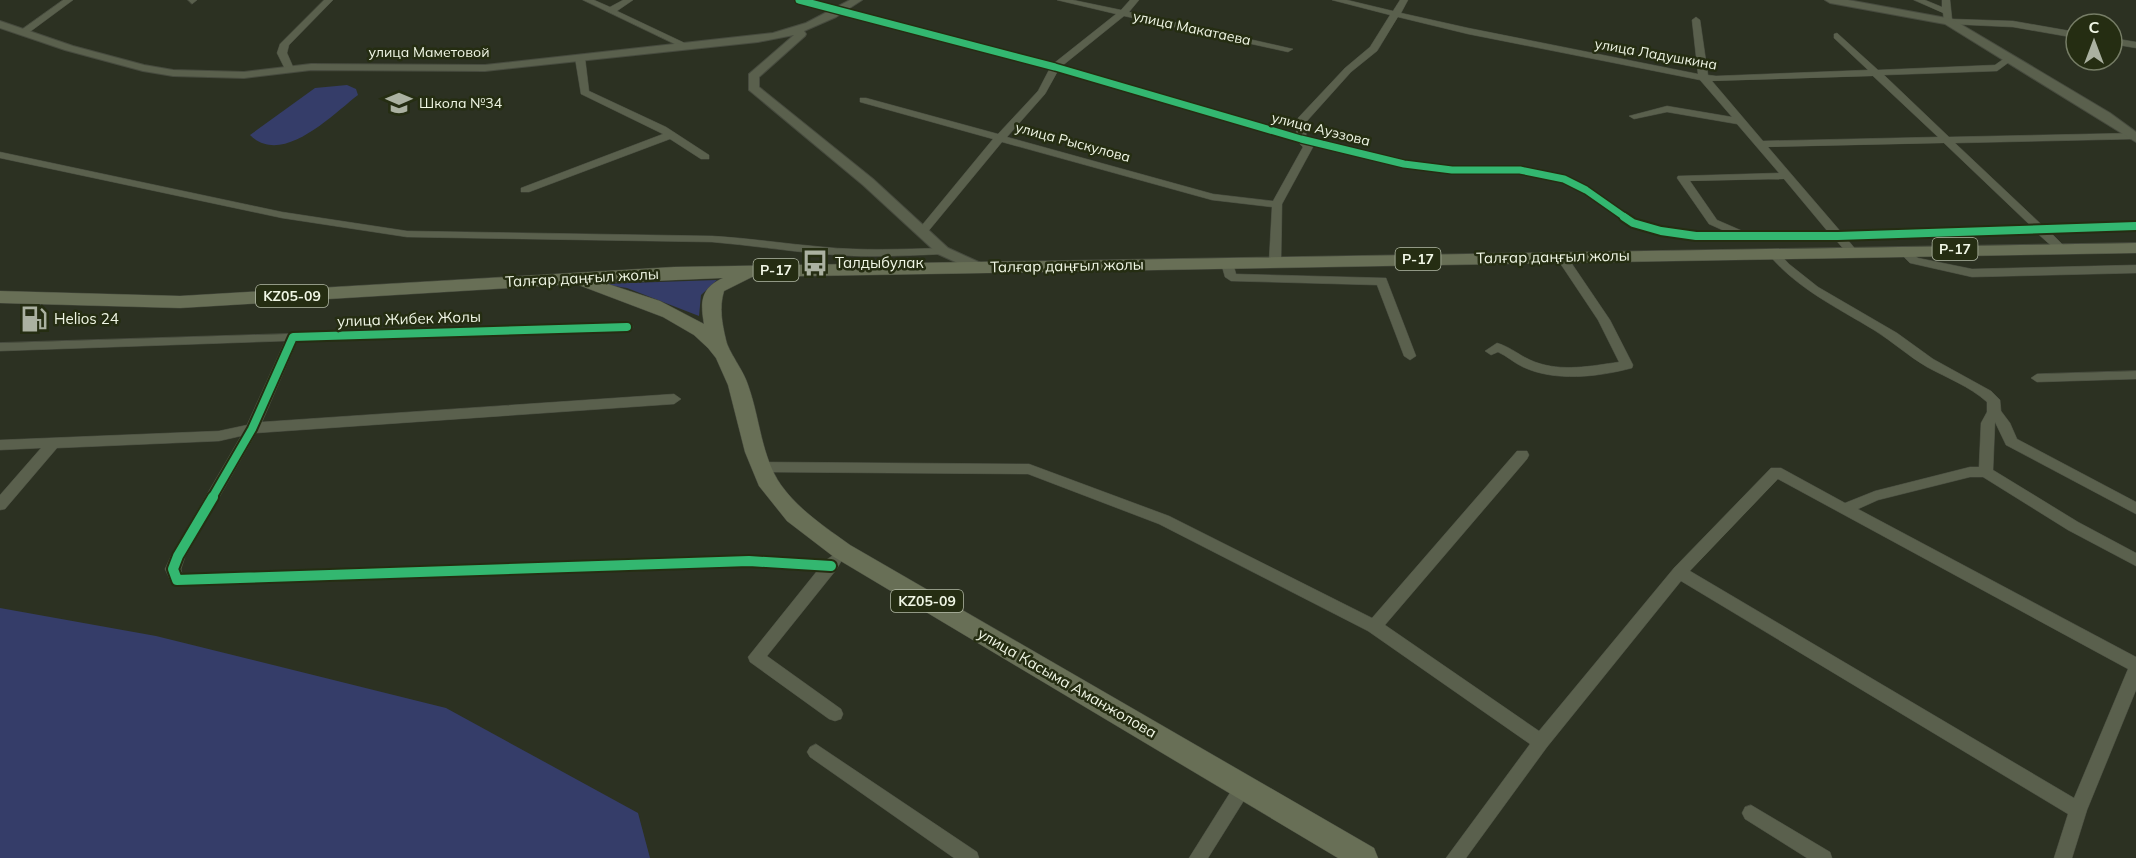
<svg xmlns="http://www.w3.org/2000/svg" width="2136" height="858" viewBox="0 0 2136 858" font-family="Mulish,sans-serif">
<rect width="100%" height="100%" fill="#2c3122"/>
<g fill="#353d69">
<path d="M347,85L356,89L358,95C332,115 282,167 250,135L315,88Z"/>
<path d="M717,280L701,295L699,316L627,288L601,284Z"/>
<path d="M0,608L156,636L446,708L638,813L650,858H0Z"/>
</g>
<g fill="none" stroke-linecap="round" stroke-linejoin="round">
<g stroke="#474b3f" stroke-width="1">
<g id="minor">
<path d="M63,0H73L27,34H21V30Z"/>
<path d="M188,0H197L192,4Z"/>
<path d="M324,0H333L289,45L287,53L294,69L286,71L277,53L280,44Z"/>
<path d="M583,0H594L610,7L623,0H633L617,11L691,46L683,48Z"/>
<path d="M795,0H809L1053,64L1116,14L1057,0H1073L1121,10L1130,0H1139L1129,12L1293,49L1288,52L1124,16L1062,66L1296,134L1298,118L1345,68L1370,47L1390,15L1332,0H1347L1393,11L1400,0H1408L1401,13L1468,28L1698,74L1692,20L1696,17L1700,20L1708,75L1716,76L1868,70L1834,38V34L1837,33L1878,70L1995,65L2009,55L2012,56V60L1997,71L1884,75L1949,137L2136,133V139H2134L1955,143L2043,226L2136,223V229L2050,232L2066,248L2060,251L2056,250L2037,233L1847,239L1857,251L1851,254L1847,253L1835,239H1696L1661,234L1629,225L1582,192L1561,182L1520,173H1452L1404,167L1311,145L1313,147L1282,204L1281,262L1275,266L1269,262L1272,207L1212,200L1002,142L926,234H918V230L993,139L860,102V98H866L998,134L1038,91L1050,68ZM1398,17L1468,34L1700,80L1732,117L1667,106L1629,116L1634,119L1667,112L1737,124L1779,173L1678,176L1677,178L1709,224L1729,233H1696L1662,228L1637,221L1590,188L1564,176L1520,167H1452L1404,161L1306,137L1307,121L1351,72L1377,51ZM1058,71L1297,141L1303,147L1273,201L1213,194L1007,137L1045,94ZM1873,76L1938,137L1763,141L1712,81ZM1944,143L2031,226L1841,232L1768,147ZM1784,179L1829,233H1747L1717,220L1690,181Z"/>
<path d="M1914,0H1925L1942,7V0H1950L1952,19L2013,21L2076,32V38L2013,27L1948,24L1944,21L1943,13Z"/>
<path d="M2112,38L2136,42V48L2112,44Z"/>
<path d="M580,55L585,58L589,91L666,127L709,155V159H701L670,139L529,192H521V188L663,134L581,94L575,58Z"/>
<path d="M0,152L282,212L407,231L712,236C749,238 786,244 823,247C862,251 903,249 943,248L949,251L943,254C903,256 862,258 823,254C786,251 749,245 712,242L407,237L282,218L0,158Z"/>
<path d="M1904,248L1918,258L1972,269L2136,265V273L1972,277L1910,263L1898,251Z"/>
<path d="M1773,250L1777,251L1789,264L1818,287L1897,333L1933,359L1991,391L2000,400L2001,411L2010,423L2017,439L2136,502V514L2006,445L1995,422L1993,470L2078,522L2136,553V566L2068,530L1983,477H1970L1878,500L1858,509L2136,657V690L2087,810L2072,858H2054L2068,814L1681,581L1547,747L1466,858H1446L1530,744L1368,631L1159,524L1028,474L760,472L755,471L753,467L755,463L760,462L1029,464L1169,516L1372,618L1517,451H1527L1529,455L1527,459L1385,625L1539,731L1674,568L1771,468H1781L1845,503L1875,491L1970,467H1979L1981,423L1987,412V402C1969,386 1947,378 1927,367C1908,356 1892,341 1874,330C1836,307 1798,289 1769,255L1767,253ZM1778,479L2128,669L2074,798L1690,571Z"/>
<path d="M1562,254L1566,255L1610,320L1633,365L1632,368C1598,377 1555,382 1523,367C1514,363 1507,356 1498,352L1491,355L1485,351L1497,343C1511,347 1521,357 1535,362C1562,372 1591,366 1619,362L1598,320L1556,257Z"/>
<path d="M1227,259L1233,263L1236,274L1386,278L1416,356L1410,360L1404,356L1377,285L1231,281L1225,277L1221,263Z"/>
<path d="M627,323L631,324L633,327L631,330L297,341L262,422L674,394L681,399L674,404L256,433L185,557L181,569L182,574L749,555L826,560L835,554L840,556L842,560L836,570L767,656L841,709L843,714L841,719L835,721L829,719L750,662L748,657L817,571L749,567L177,586L172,584L165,569L171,556L241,436L219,441L57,448L5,509L0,510V495L41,448L0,450V440L219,431L247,425L285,341L0,351V343Z"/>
<path d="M2136,371V379L2037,382L2031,378L2037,374Z"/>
<path d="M816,744L977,852L979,858H954L810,757L807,752L810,747Z"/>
<path d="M1244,778L1250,780L1253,786L1208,858H1189L1238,780Z"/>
<path d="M1751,805L1830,852L1832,858H1807L1745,819L1742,813L1745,807Z"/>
</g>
</g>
<g stroke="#474b3f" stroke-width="2">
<g id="tertiary">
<path d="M850,0H862L836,17L804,31L806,34L805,36L759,77V87L873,179L948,248L983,264L985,267L983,270H973L938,254L863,185L749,90V74L794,35L758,42L485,71L311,70L244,78L173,76L143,71L65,50L0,28V21L73,46L144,65L173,70L244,72L311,64L485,65L773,33L806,23Z"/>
<path d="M1825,0H1848L1952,19L2110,113L2136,132V142L1945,24L1830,3Z"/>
</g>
</g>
<g stroke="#474b3f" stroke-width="1">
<path id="primary" d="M2136,243V253L752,277L724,291C719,308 722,323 726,340C728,351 744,371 748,385C760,418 761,456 781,485C799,510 825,527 850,545L1374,848L1378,858H1338L834,557L787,521L759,486L745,452L728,385L716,358L708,348L694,335L663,317L576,284L180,308L0,303V291L180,296L674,267ZM723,278C701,288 700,301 704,324L660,301L605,283Z"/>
</g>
<use href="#minor" fill="#5a604d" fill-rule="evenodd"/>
<use href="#tertiary" fill="#5a604d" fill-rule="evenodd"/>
<use href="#primary" fill="#686f56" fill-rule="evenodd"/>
<g stroke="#252d12" stroke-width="10">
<path id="cycleway-far2" d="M799,0L1055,67L1301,139L1404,164L1452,170H1520L1564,179L1586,190L1626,218"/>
</g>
<g stroke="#252d12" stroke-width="12">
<g id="cycleway-far1">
<path d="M1624,217L1633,223L1661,231L1696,236H1838L2136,226"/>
<path d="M212,498L252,429L293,337L627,327"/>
</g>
</g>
<g stroke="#252d12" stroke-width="14">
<path id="cycleway" d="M213,497L178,556L173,569L177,580L749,561L831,566"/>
</g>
<use href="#cycleway-far2" stroke="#33b770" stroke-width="7"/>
<use href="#cycleway-far1" stroke="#33b770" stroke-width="8"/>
<use href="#cycleway" stroke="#33b770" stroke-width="10"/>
</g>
<defs>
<g id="school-bare" transform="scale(2.07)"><path d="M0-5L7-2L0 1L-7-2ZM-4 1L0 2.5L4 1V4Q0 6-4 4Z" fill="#abb1a1" stroke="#252d12" stroke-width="2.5" paint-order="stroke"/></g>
<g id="bus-bare" transform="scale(2.07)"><path d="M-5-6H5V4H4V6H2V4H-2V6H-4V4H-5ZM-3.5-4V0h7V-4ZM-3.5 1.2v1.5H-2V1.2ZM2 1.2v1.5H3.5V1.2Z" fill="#abb1a1" stroke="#252d12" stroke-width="2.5" paint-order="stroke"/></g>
<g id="fuel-bare" transform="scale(2.07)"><path d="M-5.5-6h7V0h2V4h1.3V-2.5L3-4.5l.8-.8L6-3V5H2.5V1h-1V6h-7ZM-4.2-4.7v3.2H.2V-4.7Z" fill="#abb1a1" stroke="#252d12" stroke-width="2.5" paint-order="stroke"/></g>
</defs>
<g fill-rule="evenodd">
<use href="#school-bare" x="399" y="103"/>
<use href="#bus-bare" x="815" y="263"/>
<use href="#fuel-bare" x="34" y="319"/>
</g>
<g text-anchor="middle" stroke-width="5" stroke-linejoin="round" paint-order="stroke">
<g font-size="14" fill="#f0f6e5" stroke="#252d12">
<text transform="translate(1192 28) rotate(12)" y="5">улица Макатаева</text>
<text x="429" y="57">улица Маметовой</text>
<text transform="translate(1656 54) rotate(10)" y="5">улица Ладушкина</text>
<text transform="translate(1321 129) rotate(14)" y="5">улица Ауэзова</text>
<text transform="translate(1073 142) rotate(15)" y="5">улица Рыскулова</text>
</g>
<g font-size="14" fill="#f0f6e5" stroke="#252d12" text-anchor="start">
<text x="419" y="108">Школа №34</text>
</g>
<g fill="#252d12" stroke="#b3baa6" stroke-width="1.5">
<rect x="1932.5" y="238" width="45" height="22" rx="4.5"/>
<rect x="1395.5" y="248" width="45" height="22" rx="4.5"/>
<rect x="753.5" y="259" width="45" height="22" rx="4.5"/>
<rect x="256" y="285" width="72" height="22" rx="4.5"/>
<rect x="891" y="590" width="72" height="22" rx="4.5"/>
</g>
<g font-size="14" font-weight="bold" fill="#f0f6e5">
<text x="1955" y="254">P-17</text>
<text x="1418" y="264">P-17</text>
<text x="776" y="275">P-17</text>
<text x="292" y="301">KZ05-09</text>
<text x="927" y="606">KZ05-09</text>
</g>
<g font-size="15" fill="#f0f6e5" stroke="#252d12">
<text transform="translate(1553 257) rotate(-1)" y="5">Талғар даңғыл жолы</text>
<text transform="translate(1067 266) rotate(-1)" y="5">Талғар даңғыл жолы</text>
<text transform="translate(582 278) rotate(-3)" y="5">Талғар даңғыл жолы</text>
<text transform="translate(409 319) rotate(-2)" y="5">улица Жибек Жолы</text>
<text transform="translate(1067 683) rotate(30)" y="5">улица Касыма Аманжолова</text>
</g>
<g font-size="15" fill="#f0f6e5" stroke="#252d12" text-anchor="start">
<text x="835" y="268">Талдыбулак</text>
<text x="54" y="324">Helios 24</text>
</g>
</g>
<g transform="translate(2094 42)"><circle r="28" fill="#252d12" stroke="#767d66" stroke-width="1.5"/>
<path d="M0-4.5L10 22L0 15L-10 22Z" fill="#abb1a1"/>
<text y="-9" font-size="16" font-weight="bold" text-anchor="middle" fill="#f0f6e5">С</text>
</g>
</svg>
